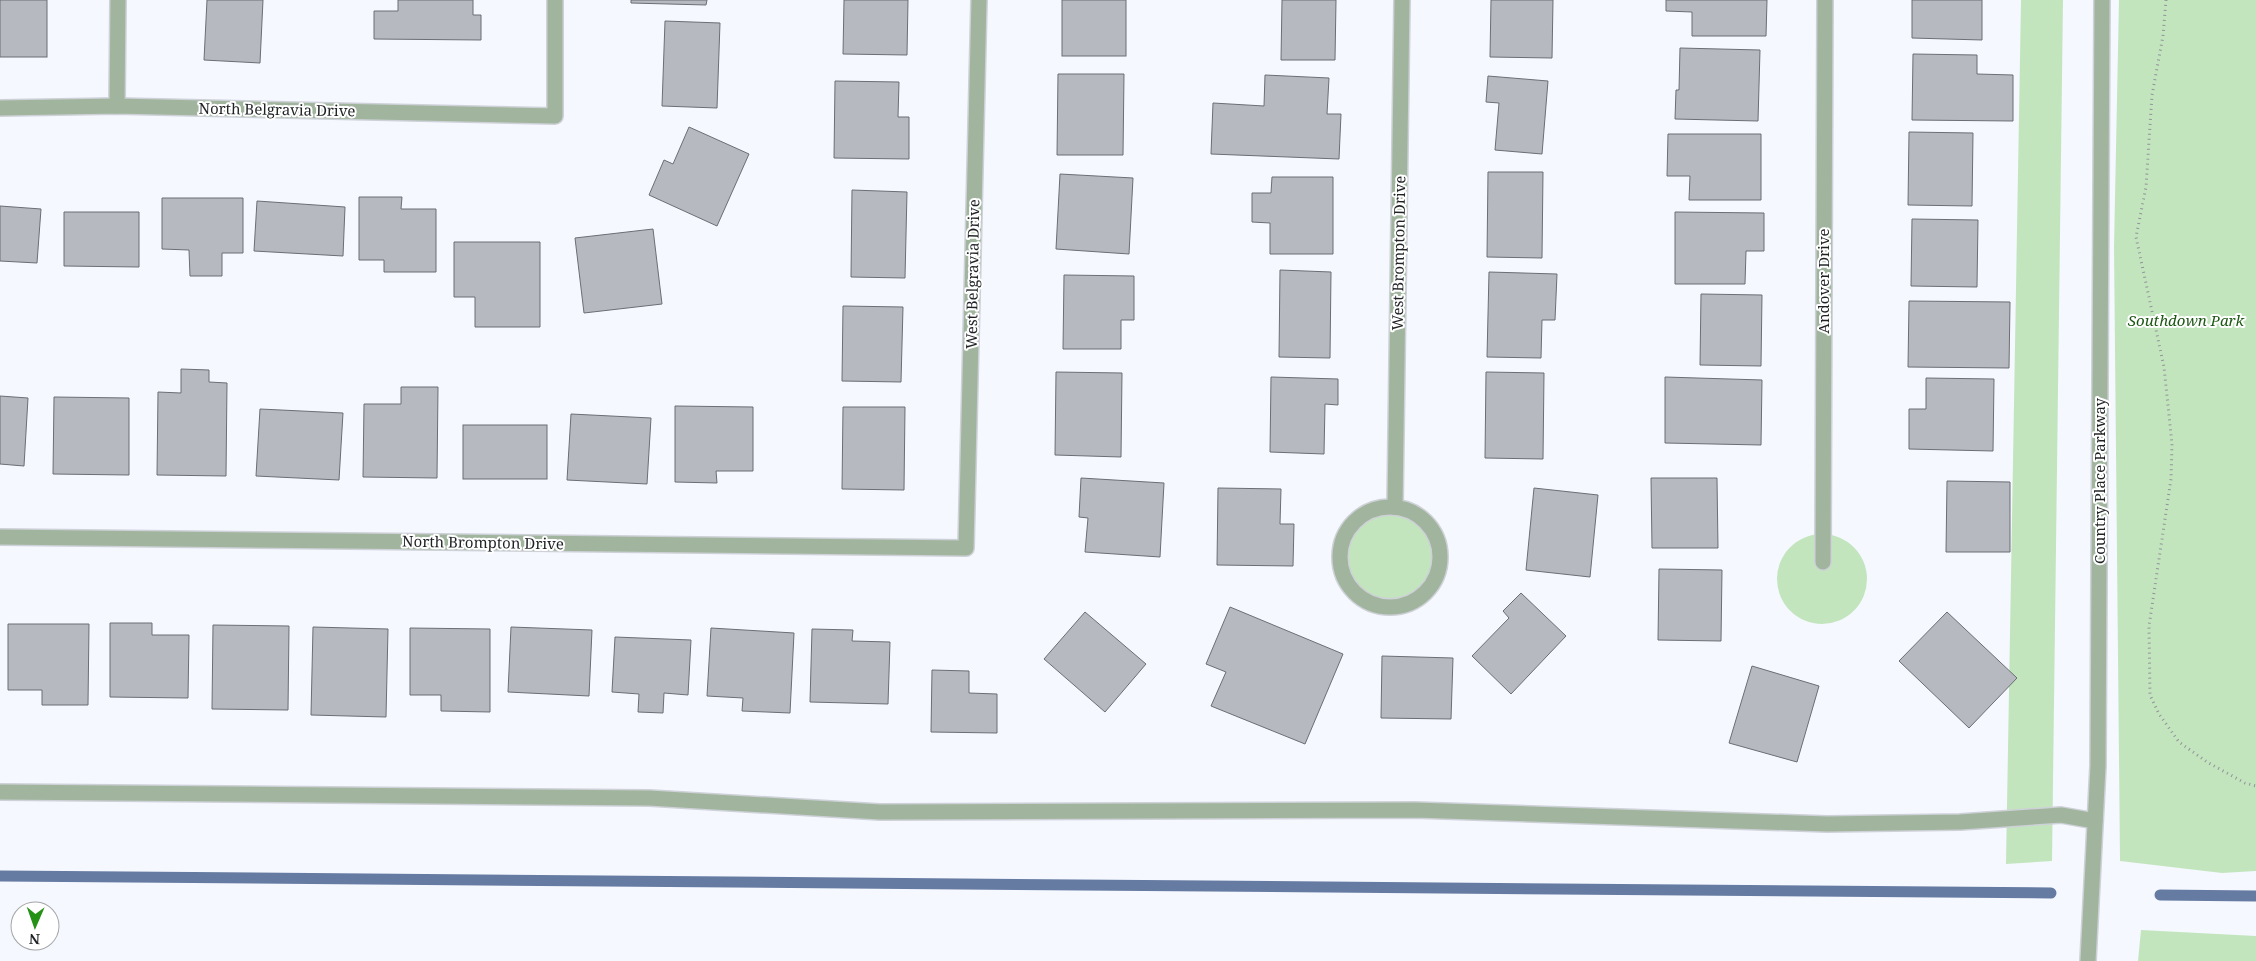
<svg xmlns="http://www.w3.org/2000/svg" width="2256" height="961" viewBox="0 0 2256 961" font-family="'Noto Serif',serif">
<rect width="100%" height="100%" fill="#f5f8ff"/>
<g fill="#c3e5be">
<path d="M2021,0H2063L2052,861L2006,864Z"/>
<path d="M2119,0H2256V871L2222,873L2120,861L2114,247Z"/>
<circle cx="1392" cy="558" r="45"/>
<circle cx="1822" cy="579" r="45"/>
<path d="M2141,930L2256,936V961H2138Z"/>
</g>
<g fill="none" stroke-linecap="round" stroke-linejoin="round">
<g stroke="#667ba2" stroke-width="11">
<path d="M0,876L2051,893"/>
<path d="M2160,895L2256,896"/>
</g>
</g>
<g fill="#b6b9bf" stroke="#6b6e74">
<rect x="0" y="0" width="47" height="57"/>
<path d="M207,0H263L260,63L204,60Z"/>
<path d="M398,0H473V15H481V40L374,39V11H398Z"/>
<path d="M631,0H707L706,5L631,3Z"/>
<path d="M844,0H908L907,55L843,54Z"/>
<rect x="1062" y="0" width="64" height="56"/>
<path d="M1282,0H1336L1335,60H1281Z"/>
<path d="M1491,0H1553L1552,58L1490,57Z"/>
<path d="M1666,0H1767L1766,36H1692V12L1666,11Z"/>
<path d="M1912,0H1982V40L1912,38Z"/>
<path d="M665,21L720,23L717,108L662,106Z"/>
<path d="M1680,48L1760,50L1758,121L1675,119L1676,90H1679Z"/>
<path d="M1913,54L1977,55V74L2013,75V121L1912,120Z"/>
<path d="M1058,74H1124L1123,155H1057Z"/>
<path d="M1265,75L1329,78L1327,114H1341L1339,159L1211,154L1213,103L1264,106Z"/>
<path d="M1488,76L1548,81L1542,154L1495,150L1499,103L1486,102Z"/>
<path d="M835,81L899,82L898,117H909V159L834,158Z"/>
<path d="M689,127L749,154L717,226L649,195L664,160L673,164Z"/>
<path d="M1909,132L1973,133L1972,206L1908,205Z"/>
<path d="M1668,134H1761V200H1689L1690,176H1667Z"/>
<path d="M1488,172H1543L1542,258L1487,257Z"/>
<path d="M1060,174L1133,178L1129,254L1056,249Z"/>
<path d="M1272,177H1333V254H1270V223L1252,222V193H1271Z"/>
<path d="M852,190L907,192L905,278L851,277Z"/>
<path d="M359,197H402L401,209H436V272H384V260H359Z"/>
<path d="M162,198H243V253H222V276H190L189,250L162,249Z"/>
<path d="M257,201L345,207L343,256L254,251Z"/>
<path d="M0,206L41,209L37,263L0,261Z"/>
<path d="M64,212H139V267L64,266Z"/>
<path d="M1675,212L1764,213V251H1746L1745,284H1675Z"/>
<path d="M1912,219L1978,220L1977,287L1911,286Z"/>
<path d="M653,229L662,304L584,313L575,238Z"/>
<path d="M454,242H540V327H475V297H454Z"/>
<path d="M1280,270L1331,272L1330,358L1279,357Z"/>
<path d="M1489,272L1557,274L1555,320H1542L1541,358L1487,357Z"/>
<path d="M1064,275L1134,276V320H1121V349H1063Z"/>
<path d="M1701,294L1762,295L1761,366L1700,365Z"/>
<path d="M1909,301L2010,302L2009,368L1908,367Z"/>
<path d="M843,306L903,307L901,382L842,381Z"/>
<path d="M181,369L209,370V382L227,383L226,476L157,475L158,392L181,393Z"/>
<path d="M1056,372L1122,373L1121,457L1055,455Z"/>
<path d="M1486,372L1544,373L1543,459L1485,458Z"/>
<path d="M1271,377L1338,379V405L1325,404L1324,454L1270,452Z"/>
<path d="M1665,377L1762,380L1761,445L1665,443Z"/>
<path d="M1926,378L1994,379L1993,451L1909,449V409H1926Z"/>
<path d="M401,387H438L437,478L363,477L364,404H401Z"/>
<path d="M0,396L28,398L24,466L0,464Z"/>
<path d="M54,397L129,398V475L53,474Z"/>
<path d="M675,406L753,407V471H716L717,483L675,482Z"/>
<path d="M843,407H905L904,490L842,489Z"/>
<path d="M260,409L343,413L339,480L256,476Z"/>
<path d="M571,414L651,418L647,484L567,480Z"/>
<rect x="463" y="425" width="84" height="54"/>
<path d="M1081,478L1164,483L1160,557L1085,552L1088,518L1079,517Z"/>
<path d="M1651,478H1717L1718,548H1652Z"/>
<path d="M1947,481L2010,482V552H1946Z"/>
<path d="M1218,488L1281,489L1280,524H1294L1293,566L1217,565Z"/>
<path d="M1534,488L1598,495L1590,577L1526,570Z"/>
<path d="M1659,569L1722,570L1721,641L1658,640Z"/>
<path d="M1521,593L1566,636L1511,694L1472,656L1509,618L1503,611Z"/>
<path d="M1230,607L1343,654L1305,744L1211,706L1226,672L1206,664Z"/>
<path d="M1085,612L1146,664L1105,712L1044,659Z"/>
<path d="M1947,612L2017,678L1969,728L1899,661Z"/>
<path d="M110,623H152V635H189L188,698L110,697Z"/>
<path d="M8,624H89L88,705H42V690H8Z"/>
<path d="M213,625L289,626L288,710L212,709Z"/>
<path d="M313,627L388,629L386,717L311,715Z"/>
<path d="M511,627L592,630L589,696L508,692Z"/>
<path d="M410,628L490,629V712L441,711V695H410Z"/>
<path d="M711,628L794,633L790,713L742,711L743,698L707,696Z"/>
<path d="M812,629L853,630L852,641L890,642L888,704L810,702Z"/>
<path d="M615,637L691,640L688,695L664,693L663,713L638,712L639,694L612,692Z"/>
<path d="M1382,656L1453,658L1451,719L1381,718Z"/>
<path d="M1752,666L1819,686L1797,762L1729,743Z"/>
<path d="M932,670L969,671V693L997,694V733L931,732Z"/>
</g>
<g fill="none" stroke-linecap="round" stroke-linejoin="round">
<g stroke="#ced1d7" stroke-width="18">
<path id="service" d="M0,792L649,798L880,812L1415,810L1827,824L1960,822L2061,815L2095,821"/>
</g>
<g stroke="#ced1d7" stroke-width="18">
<g id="minor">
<path d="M117,106L118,0"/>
<path d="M0,108L117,106L555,116V0"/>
<circle cx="1390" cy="557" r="50"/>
<path d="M1395,507L1402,0"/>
<path d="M0,537L966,548L979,0"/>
<path d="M1823,562L1825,0"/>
</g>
</g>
<g stroke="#ced1d7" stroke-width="18">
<path id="tertiary" d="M2088,961L2098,766L2102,0"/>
</g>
<path stroke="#919398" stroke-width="3" stroke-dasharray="1 4" stroke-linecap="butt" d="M2166,0L2163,36L2152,95L2146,187L2136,237L2164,367L2172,444L2171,479L2149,626L2150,695L2159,714L2179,742L2207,762L2245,783L2256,786"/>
<use href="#service" stroke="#a1b59e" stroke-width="15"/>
<use href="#minor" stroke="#a1b59e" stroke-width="15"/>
<use href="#tertiary" stroke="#a1b59e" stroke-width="15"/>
</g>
<g text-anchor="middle" stroke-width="4" stroke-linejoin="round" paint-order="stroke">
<g font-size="15" fill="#1f2123" stroke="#fff">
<text transform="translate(277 110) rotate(1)" y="5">North Belgravia Drive</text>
<text transform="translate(1399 253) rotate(-89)" y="5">West Brompton Drive</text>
<text transform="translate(973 274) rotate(-89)" y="5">West Belgravia Drive</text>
<text transform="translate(1824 281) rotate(-90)" y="5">Andover Drive</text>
<text transform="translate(2100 481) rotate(-90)" y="5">Country Place Parkway</text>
<text transform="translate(483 543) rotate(1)" y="5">North Brompton Drive</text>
</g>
<g font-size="15" font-style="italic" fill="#1b5713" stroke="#fff">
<text x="2186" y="326">Southdown Park</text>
</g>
</g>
<g transform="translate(35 926) rotate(182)"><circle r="24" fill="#ffffff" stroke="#a5a6a7"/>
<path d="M0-4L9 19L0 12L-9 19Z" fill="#259117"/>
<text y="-8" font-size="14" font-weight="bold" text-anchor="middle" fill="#1f2123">N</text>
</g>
</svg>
